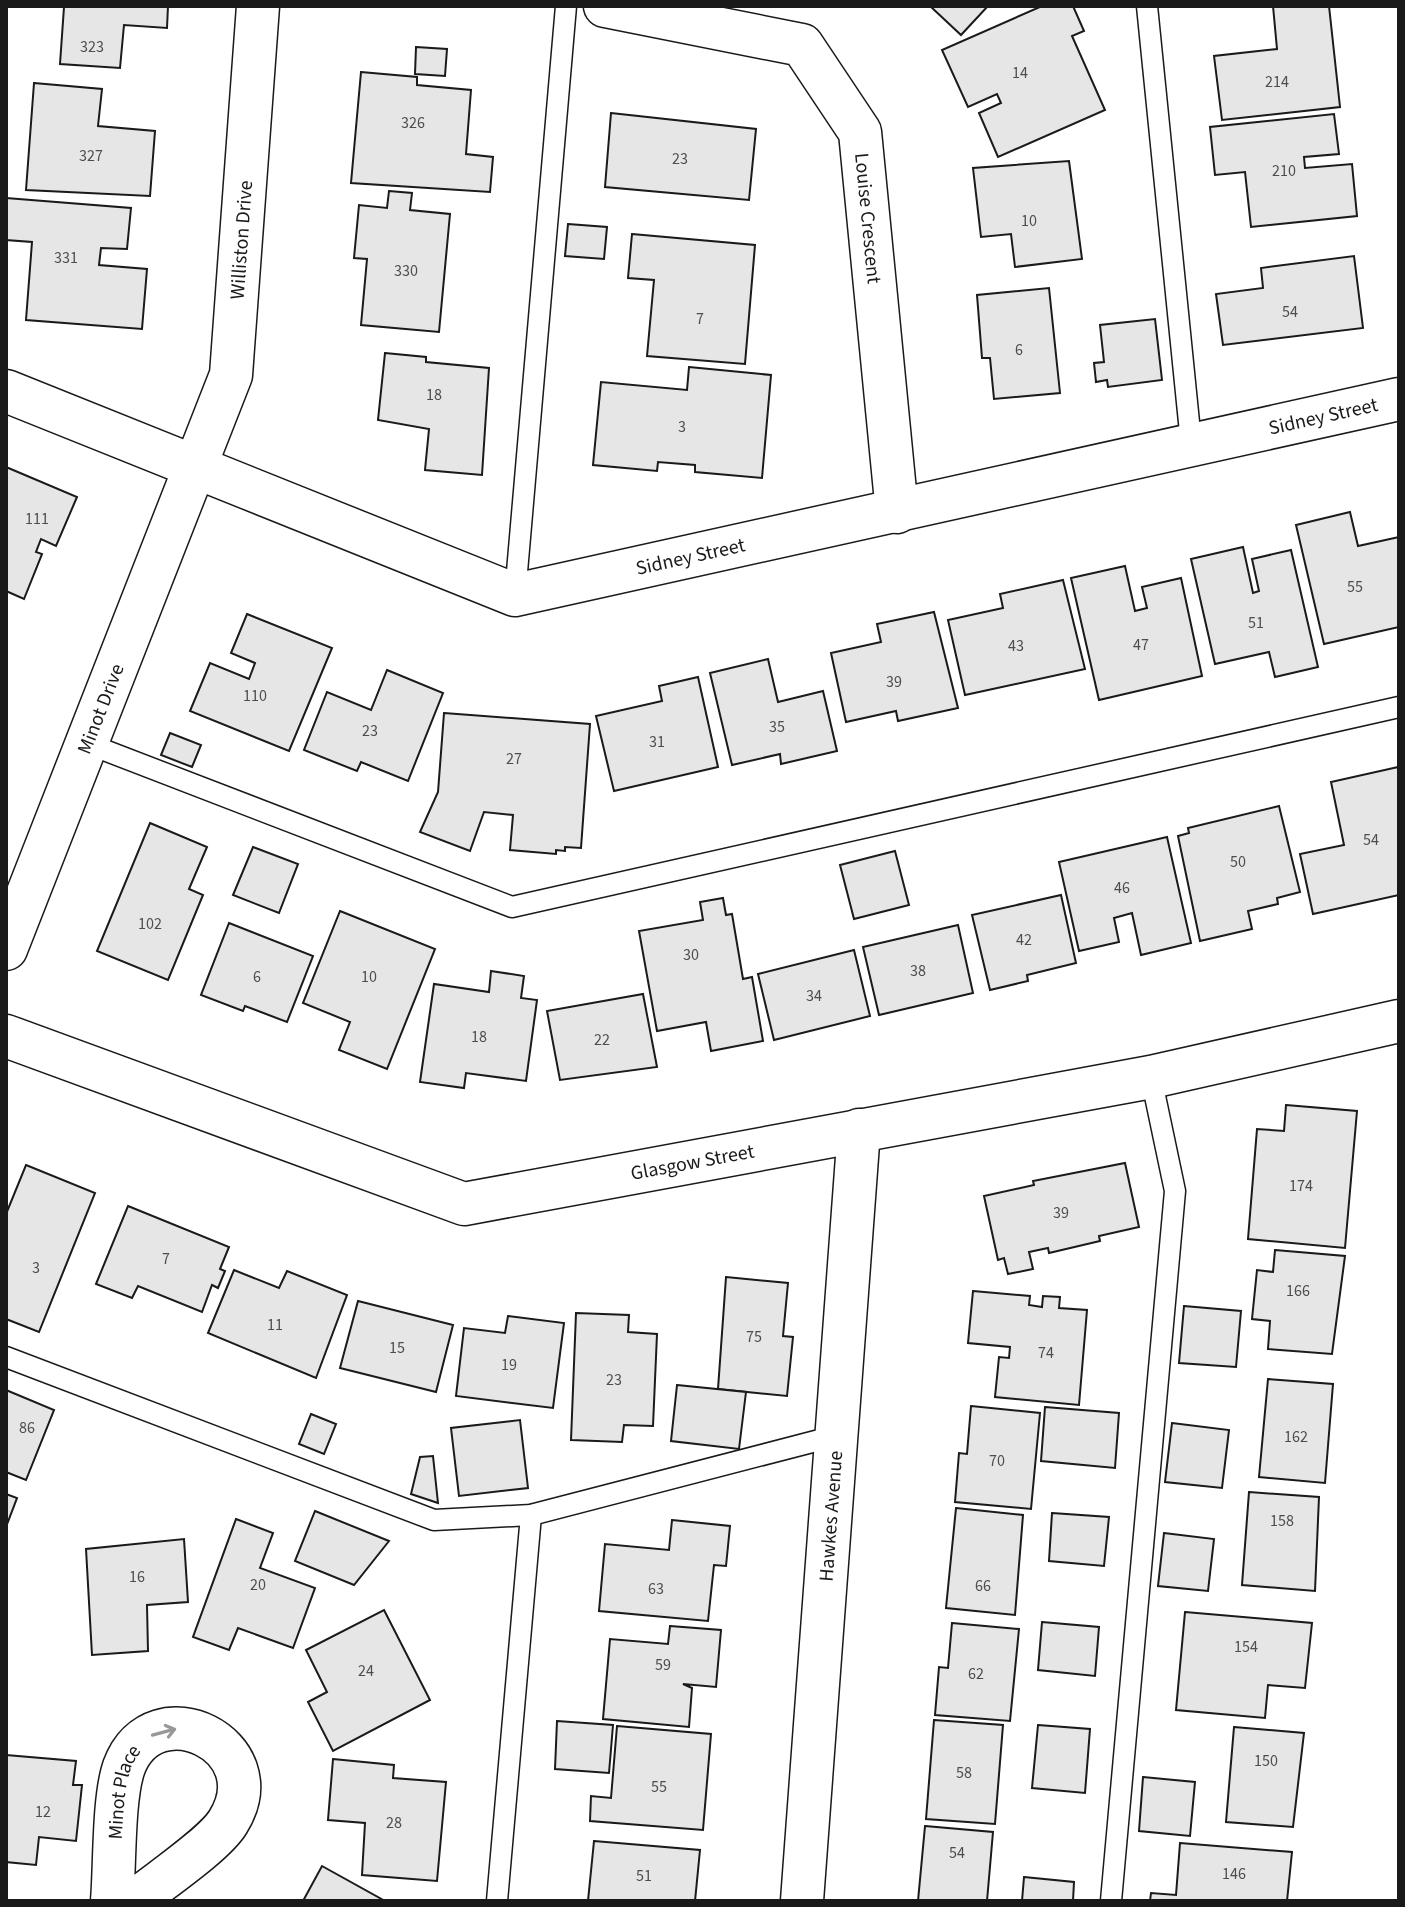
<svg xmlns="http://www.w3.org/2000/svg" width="1405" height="1907" viewBox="0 0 1405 1907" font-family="'Source Sans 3',sans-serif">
<rect width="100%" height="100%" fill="#fff"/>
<g fill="#e6e6e6" stroke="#1a1a1a" stroke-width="2">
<path d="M168,6L167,28L124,25L120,68L60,64L64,7Z"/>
<path d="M930,6H988L961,35Z"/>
<path d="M1042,6H1073L1084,31L1072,36L1105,110L998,157L979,113L1001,103L997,94L968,107L942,50Z"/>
<path d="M1273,6H1329L1340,107L1222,120L1214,56L1277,49Z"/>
<path d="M416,47L447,49L445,76L415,74Z"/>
<path d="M361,72L417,77V85L471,90L466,154L493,157L490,192L351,183Z"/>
<path d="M34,83L102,89L98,126L155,131L150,196L26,190Z"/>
<path d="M611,113L756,129L749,200L605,187Z"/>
<path d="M1334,114L1339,154L1304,157L1305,168L1352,164L1357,216L1251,227L1245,172L1215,175L1210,127Z"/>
<path d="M1069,161L1082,259L1015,267L1011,234L981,237L973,168Z"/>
<path d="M389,191L412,193L410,210L450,214L439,332L361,325L367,259L354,258L359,205L387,208Z"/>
<path d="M6,198L131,208L127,249L101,248L99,265L147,269L142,329L26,320L32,242L6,240Z"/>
<path d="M568,224L607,227L604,259L565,256Z"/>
<path d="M632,234L755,245L745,364L647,356L654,280L628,278Z"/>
<path d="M1354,256L1363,328L1223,345L1216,294L1263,288L1261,268Z"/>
<path d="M1049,288L1060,393L994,399L990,358H982L977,295Z"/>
<path d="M1155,319L1162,380L1108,387L1107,380L1096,382L1094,363L1104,362L1100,325Z"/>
<path d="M385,353L426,357V362L489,368L482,475L425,470L429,429L378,420Z"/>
<path d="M689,367L771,375L762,478L695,472V465L658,462L657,471L593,465L601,382L687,390Z"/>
<path d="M6,467L77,497L56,546L41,539L36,552L42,554L24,599L6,591Z"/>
<path d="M1350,512L1358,546L1399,537V627L1324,644L1296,525Z"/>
<path d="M1243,547L1253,593L1259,591L1252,559L1291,550L1318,667L1275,677L1269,652L1215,664L1191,559Z"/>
<path d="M1125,566L1135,611L1147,608L1142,587L1181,578L1202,676L1099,700L1071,578Z"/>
<path d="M1063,580L1085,669L965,695L948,620L1003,608L1000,594Z"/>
<path d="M934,612L958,708L898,721L896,711L846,722L831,653L881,642L877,624Z"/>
<path d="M247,614L332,648L289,751L190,711L210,663L249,679L255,663L231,653Z"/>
<path d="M768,659L778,702L823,691L837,751L781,764L780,754L732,765L710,673Z"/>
<path d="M387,670L443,693L408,781L361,762L357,771L304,750L327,692L371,710Z"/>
<path d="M698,677L718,767L614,791L596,716L662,701L659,686Z"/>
<path d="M444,713L590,724L581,848L565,847V851L556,850V854L510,850L513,815L484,812L470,851L420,832L438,792Z"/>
<path d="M170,733L201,745L192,767L161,755Z"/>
<path d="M1398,767L1399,895L1313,914L1300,854L1344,845L1331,782Z"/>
<path d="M1279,806L1300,892L1277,898L1278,904L1248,911L1252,929L1200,941L1178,836L1189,833L1188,828Z"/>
<path d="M150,823L207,847L189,889L203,895L168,980L97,951Z"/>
<path d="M1167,837L1191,943L1141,955L1132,913L1114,918L1119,942L1079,951L1059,862Z"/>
<path d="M253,847L298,864L279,913L233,895Z"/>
<path d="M895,851L909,905L854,919L840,865Z"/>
<path d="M1061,895L1076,963L1027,975L1028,981L990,990L972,915Z"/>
<path d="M723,898L726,915L732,914L743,979L752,977L763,1041L711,1051L706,1022L657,1031L639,931L703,920L700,902Z"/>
<path d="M340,911L435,949L387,1069L339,1050L350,1022L303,1003Z"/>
<path d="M229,923L313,956L287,1022L245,1006L243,1011L201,995Z"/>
<path d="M958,925L973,993L879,1015L863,947Z"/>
<path d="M854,950L870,1016L774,1040L758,974Z"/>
<path d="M491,971L524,976L521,998L537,1000L526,1081L466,1073L464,1088L420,1082L434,984L489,992Z"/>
<path d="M643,994L657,1067L560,1080L547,1011Z"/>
<path d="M1286,1105L1357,1111L1345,1248L1248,1239L1257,1129L1284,1131Z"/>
<path d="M1125,1163L1139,1227L1099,1236L1100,1241L1049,1253L1048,1248L1029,1252L1033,1269L1008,1274L1004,1258L998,1260L984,1196L1034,1185L1033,1181Z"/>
<path d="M26,1165L95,1193L39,1332L6,1319V1214Z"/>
<path d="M128,1206L229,1247L220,1269L225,1271L218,1288L212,1285L202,1312L138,1286L132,1298L96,1284Z"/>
<path d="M1275,1250L1345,1256L1332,1354L1268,1349L1270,1321L1252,1319L1257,1270L1273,1272Z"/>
<path d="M234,1270L279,1288L287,1271L347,1295L316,1378L208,1333Z"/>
<path d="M726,1277L788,1283L783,1336L793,1337L787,1396L718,1389Z"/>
<path d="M973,1291L1030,1296L1029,1305L1042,1307L1043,1296L1060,1297L1059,1308L1087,1310L1079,1405L995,1397L999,1357L1009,1358L1010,1347L968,1343Z"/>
<path d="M358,1301L453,1325L436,1392L340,1368Z"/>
<path d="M1184,1306L1241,1311L1236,1367L1179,1363Z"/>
<path d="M576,1313L629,1315L628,1332L657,1334L653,1426L624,1425L622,1442L571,1440Z"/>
<path d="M508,1316L564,1323L553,1408L456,1396L464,1328L505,1333Z"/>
<path d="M1268,1379L1333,1384L1325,1483L1259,1477Z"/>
<path d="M6,1385V1390L54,1410L26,1480L6,1472Z"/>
<path d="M677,1385L746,1392L739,1449L671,1441Z"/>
<path d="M971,1406L1040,1413L1031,1509L955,1502L959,1453L967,1454Z"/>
<path d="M1045,1407L1119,1413L1115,1468L1041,1461Z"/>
<path d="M311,1414L336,1424L324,1454L299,1444Z"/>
<path d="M520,1420L528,1488L459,1496L451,1428Z"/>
<path d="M1172,1423L1229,1430L1222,1488L1165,1482Z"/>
<path d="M433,1456L438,1503L411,1494L420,1457Z"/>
<path d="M1249,1492L1319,1497L1315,1591L1242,1585Z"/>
<path d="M6,1494L17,1498L6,1527Z"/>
<path d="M956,1508L1023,1515L1015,1615L946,1608Z"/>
<path d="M315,1511L389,1541L354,1585L295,1561Z"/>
<path d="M1052,1513L1109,1517L1104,1566L1049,1561Z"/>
<path d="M236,1519L273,1533L260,1568L315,1588L293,1648L238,1628L229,1650L193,1637Z"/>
<path d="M672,1520L730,1526L726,1566L714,1565L708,1621L599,1611L605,1544L669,1550Z"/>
<path d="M1164,1533L1214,1539L1208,1591L1158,1586Z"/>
<path d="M184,1539L188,1602L147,1605L148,1651L92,1655L86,1549Z"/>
<path d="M384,1610L430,1700L333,1751L308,1702L327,1692L306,1650Z"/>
<path d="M1185,1612L1312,1623L1305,1688L1268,1685L1265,1718L1176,1710Z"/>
<path d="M1042,1622L1099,1627L1095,1676L1038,1670Z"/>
<path d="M952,1623L1019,1629L1010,1721L935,1715L939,1667L948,1668Z"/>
<path d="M670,1626L721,1630L716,1687L683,1684L692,1688L689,1727L603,1719L610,1639L668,1644Z"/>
<path d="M934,1720L1003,1725L995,1824L926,1819Z"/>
<path d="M557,1721L613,1725L609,1773L555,1769Z"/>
<path d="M1038,1725L1090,1729L1085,1793L1032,1788Z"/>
<path d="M617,1726L711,1734L703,1830L590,1821L591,1796L611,1798Z"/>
<path d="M1234,1727L1304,1733L1293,1827L1226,1822Z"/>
<path d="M6,1755L76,1761L73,1785H82L76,1841L39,1837L36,1865L6,1862Z"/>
<path d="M333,1759L394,1765L393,1778L446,1782L437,1881L362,1875L365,1823L328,1820Z"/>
<path d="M1143,1777L1195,1782L1190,1836L1139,1831Z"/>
<path d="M925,1826L993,1832L987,1901H918Z"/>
<path d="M594,1841L700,1850L695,1901H588Z"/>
<path d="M1180,1843L1292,1852L1287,1901H1150L1151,1893L1176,1895Z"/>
<path d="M322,1866L385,1901H303Z"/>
<path d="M1024,1877L1074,1882L1073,1901H1022Z"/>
</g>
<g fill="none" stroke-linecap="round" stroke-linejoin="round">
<g stroke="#1a1a1a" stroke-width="23">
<g id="lane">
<path d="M1147,6L1191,442"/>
<path d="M515,595L566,6"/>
<path d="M86,743L512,907L1399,707"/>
<path d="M6,1357L434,1520L531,1515L839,1435"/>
<path d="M497,1901L531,1515"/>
<path d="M1111,1901L1175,1191L1151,1077"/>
</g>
</g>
<g stroke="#1a1a1a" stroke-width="45">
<g id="street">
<path id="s1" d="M605,6L802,45L860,132L897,512"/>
<path id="s2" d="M6,391L515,595L1399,399"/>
<path id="s3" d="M6,949L231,375L258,6"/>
<path id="s4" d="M6,1036L464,1204L1151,1077L1399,1021"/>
<path id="s5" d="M112,1901C115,1866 113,1798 124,1767C154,1687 276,1745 228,1822C214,1845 158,1882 135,1901"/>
<path id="s6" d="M802,1901L859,1130"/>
</g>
</g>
<use href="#lane" stroke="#fff" stroke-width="20"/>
<use href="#street" stroke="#fff" stroke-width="42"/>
</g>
<defs><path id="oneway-shaft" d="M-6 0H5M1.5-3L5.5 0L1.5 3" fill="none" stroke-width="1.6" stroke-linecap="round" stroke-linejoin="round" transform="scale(2)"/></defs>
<use stroke="#989898" href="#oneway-shaft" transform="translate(164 1732) rotate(-15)"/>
<g text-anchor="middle" stroke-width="6" stroke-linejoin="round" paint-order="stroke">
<g font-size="16" fill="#4d4d4d">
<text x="92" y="52">323</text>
<text x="1020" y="78">14</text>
<text x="1277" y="87">214</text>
<text x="413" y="128">326</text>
<text x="91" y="161">327</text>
<text x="680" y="164">23</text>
<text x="1284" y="176">210</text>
<text x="1029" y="226">10</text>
<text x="66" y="263">331</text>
<text x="406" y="276">330</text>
<text x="1290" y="317">54</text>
<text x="700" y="324">7</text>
<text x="1019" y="355">6</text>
<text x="434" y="400">18</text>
<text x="682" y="432">3</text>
<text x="37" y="524">111</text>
<text x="1355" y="592">55</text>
<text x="1256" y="628">51</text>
<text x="1141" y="650">47</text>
<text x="1016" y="651">43</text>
<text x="894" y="687">39</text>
<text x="255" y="701">110</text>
<text x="777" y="732">35</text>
<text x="370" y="736">23</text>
<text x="657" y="747">31</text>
<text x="514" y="764">27</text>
<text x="1371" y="845">54</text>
<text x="1238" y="867">50</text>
<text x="1122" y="893">46</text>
<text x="150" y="929">102</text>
<text x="1024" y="945">42</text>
<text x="691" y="960">30</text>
<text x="918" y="976">38</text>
<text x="257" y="982">6</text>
<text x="369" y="982">10</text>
<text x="814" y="1001">34</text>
<text x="479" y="1042">18</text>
<text x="602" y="1045">22</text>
<text x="1301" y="1191">174</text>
<text x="1061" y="1218">39</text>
<text x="166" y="1264">7</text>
<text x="36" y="1273">3</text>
<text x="1298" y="1296">166</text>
<text x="275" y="1330">11</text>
<text x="754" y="1342">75</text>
<text x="397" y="1353">15</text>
<text x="1046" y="1358">74</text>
<text x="509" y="1370">19</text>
<text x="614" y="1385">23</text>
<text x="27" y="1433">86</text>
<text x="1296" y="1442">162</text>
<text x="997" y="1466">70</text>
<text x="1282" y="1526">158</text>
<text x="137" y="1582">16</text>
<text x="258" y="1590">20</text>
<text x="983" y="1591">66</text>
<text x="656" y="1594">63</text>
<text x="1246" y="1652">154</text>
<text x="663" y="1670">59</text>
<text x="366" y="1676">24</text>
<text x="976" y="1679">62</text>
<text x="1266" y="1766">150</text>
<text x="964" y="1778">58</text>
<text x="659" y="1792">55</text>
<text x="43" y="1817">12</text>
<text x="394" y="1828">28</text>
<text x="957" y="1858">54</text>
<text x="1234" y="1879">146</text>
<text x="644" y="1881">51</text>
</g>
<g font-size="20" fill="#1a1a1a" stroke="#fff">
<text dy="7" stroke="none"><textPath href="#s1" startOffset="392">Louise Crescent</textPath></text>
<text dy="7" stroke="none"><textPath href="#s3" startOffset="752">Williston Drive</textPath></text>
<text dy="7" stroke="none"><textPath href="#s2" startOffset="1376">Sidney Street</textPath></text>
<text dy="7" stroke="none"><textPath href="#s2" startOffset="728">Sidney Street</textPath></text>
<text dy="7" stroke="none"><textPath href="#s3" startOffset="258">Minot Drive</textPath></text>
<text dy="7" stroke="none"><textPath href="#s4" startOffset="720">Glasgow Street</textPath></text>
<text dy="7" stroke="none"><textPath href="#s6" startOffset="386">Hawkes Avenue</textPath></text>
<text dy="7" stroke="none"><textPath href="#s5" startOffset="110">Minot Place</textPath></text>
</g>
</g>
<rect width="1405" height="1907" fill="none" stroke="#1a1a1a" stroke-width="16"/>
</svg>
